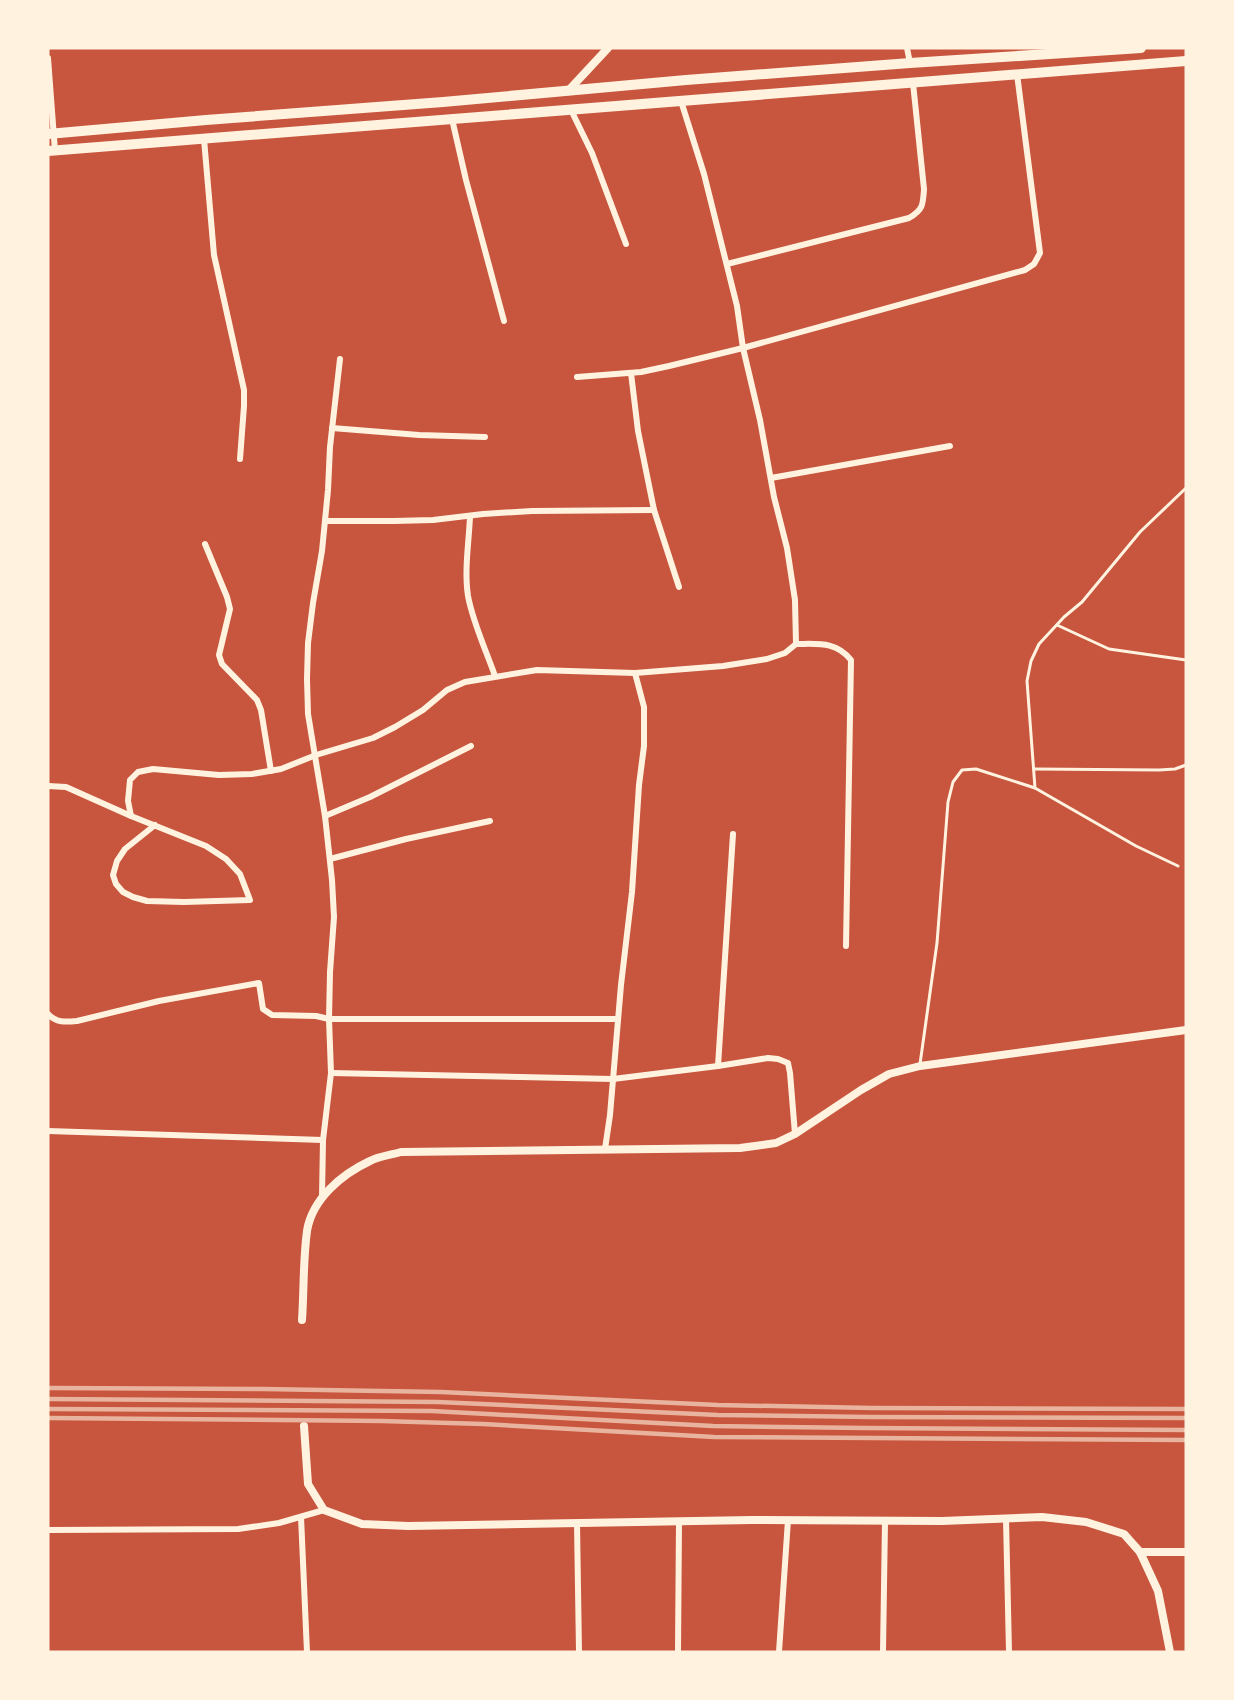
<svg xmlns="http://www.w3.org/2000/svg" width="1234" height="1700" viewBox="0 0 1234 1700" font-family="Karla,sans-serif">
<rect width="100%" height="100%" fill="#c8553d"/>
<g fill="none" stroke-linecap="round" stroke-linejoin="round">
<g stroke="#fff3e0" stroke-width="3">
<path d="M1057,625L1109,649L1186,660"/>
<path d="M1034,769L1159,770L1175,769L1186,765"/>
<path d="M1035,788L1027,681L1031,661L1039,644L1064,617L1082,602L1140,532L1186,488"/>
<path d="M920,1064L937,943L948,802L953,782L962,770L976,769L1035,788L1136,846L1178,866"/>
</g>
<g stroke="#fff3e0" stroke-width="6">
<path d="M907,48L910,63"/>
<path d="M48,58L55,151"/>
<path d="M571,110L592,153L626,244"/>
<path d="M452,119L466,180L504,321"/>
<path d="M204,139L214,255L244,390V406L240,459"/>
<path d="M727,264L909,218C923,210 923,205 924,189L913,83"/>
<path d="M340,359L330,447L328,490L322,551L313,603L308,643L307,679L308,714L325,816L332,880L334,917L330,972L329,1019H617"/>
<path d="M631,373L638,431L654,510L679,587"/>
<path d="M577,377L641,372L669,366L743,348L1025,270L1034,264L1040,253L1017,74"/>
<path d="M332,428L419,435L485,437"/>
<path d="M771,478L950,446"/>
<path d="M470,516C469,542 464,570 468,596C473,623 486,650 495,676"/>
<path d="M325,521H394L433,520L483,514L532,511L654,510"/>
<path d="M205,544L227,597L230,609L219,655L222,664L257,700L261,710L271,771"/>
<path d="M796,644C818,644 836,641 851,660L846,946"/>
<path d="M48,786L66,787L131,816L206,846L226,859L240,874L250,900L184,902L147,901L133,897L123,892L116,884L113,875L117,861L125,849L155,825"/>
<path d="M131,816L128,801L130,780L138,772L153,769L219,775L252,774L281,769L316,755L373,738L395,727L423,710L447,690L465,682L537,670L635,673L723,666L767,659L785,653L796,644L795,600L787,548L774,497L760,420L743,348L737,306L704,174L681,101"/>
<path d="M325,816L370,797L471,746"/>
<path d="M330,859L406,839L490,821"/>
<path d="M48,1014C56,1023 66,1022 77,1021L159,1001L259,983L263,1009L272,1015L316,1016L329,1019L331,1073L323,1140L322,1197"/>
<path d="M718,1066L733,834"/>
<path d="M331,1073L613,1079L718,1066L768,1058L778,1059L788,1063L790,1073L795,1134"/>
<path d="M48,1131L323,1140"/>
<path d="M605,1149L610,1115L621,985L632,892L639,785L644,746V707L635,673"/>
<path d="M301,1517L307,1652"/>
<path d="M1006,1519L1009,1652"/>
<path d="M577,1523L579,1652"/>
<path d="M48,1530L238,1529L279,1523L324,1510"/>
<path d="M678,1652L679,1521"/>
<path d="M779,1652L788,1520"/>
<path d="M883,1652L885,1521"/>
</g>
<g stroke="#fff3e0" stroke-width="8">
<path d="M568,91L608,48"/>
<path d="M302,1320C304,1291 303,1260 307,1231C312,1199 342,1174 370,1161C379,1156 391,1155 401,1152L740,1148L776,1143L795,1134L861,1090L889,1074L920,1066L1186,1030"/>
<path d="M304,1426L308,1484L324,1510L362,1524L408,1526L752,1520L942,1521L1042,1517L1086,1522L1124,1534L1140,1552L1158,1591L1170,1652"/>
<path d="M1140,1552H1186"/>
</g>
<g stroke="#fff3e0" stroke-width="10">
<path d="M48,134L206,120L443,102L686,80L910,63L1141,48"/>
<path d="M48,151L1186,61"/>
</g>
<g stroke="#e9b49f" stroke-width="4.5">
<path d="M48,1388L263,1389L441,1392L718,1405L872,1408L1186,1409"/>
<path d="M48,1399L438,1402L718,1415L870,1417L1186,1418"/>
<path d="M48,1409L432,1411L713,1426L865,1428L1186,1430"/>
<path d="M48,1418L382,1421L483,1424L714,1437L1186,1440"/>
</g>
</g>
<rect width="1234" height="1700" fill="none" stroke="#fff3e0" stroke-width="99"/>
</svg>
